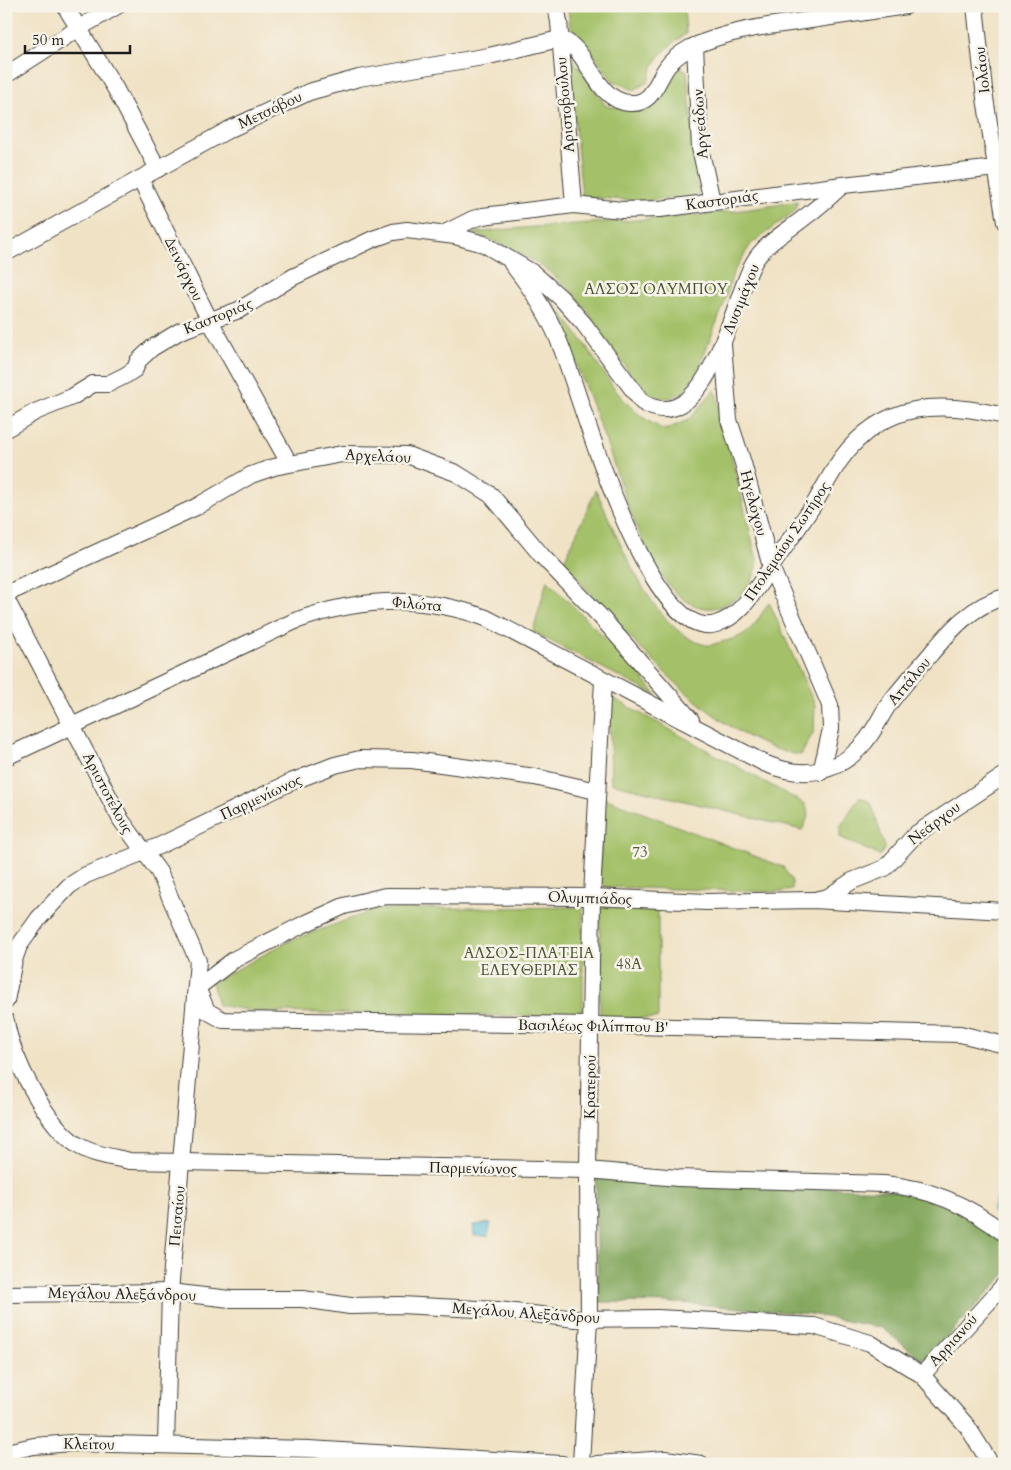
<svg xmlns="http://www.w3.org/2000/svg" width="1011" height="1470" viewBox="0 0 1011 1470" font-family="Cardo,serif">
<rect width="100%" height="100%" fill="#f7f3e8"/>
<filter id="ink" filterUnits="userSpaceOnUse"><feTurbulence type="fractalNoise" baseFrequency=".02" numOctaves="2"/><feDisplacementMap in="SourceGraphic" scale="10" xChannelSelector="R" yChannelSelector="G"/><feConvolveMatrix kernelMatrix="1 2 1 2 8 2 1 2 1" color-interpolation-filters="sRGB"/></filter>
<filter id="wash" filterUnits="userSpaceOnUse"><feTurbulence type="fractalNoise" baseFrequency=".0096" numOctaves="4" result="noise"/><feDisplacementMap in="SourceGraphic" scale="20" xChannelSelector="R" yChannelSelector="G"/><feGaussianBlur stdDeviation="1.12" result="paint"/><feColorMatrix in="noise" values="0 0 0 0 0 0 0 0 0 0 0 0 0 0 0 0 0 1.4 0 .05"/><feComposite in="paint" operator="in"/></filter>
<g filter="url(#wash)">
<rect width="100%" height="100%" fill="#f0e2c5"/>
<g fill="#a4c169" stroke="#606e42">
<path d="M568,6H684L686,34C667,46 653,59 648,82L634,90L612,80L580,36L570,27Z"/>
<path d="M572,58L606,106L643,112C659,99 669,86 676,66L687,71L699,196L643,201L582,197L569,63Z"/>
<path d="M798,201L794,212L751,244L733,273L724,304L697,372L682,393L669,398L652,397C637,381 623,365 610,347C601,333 593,318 583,305C555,269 515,248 473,233C582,220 691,222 798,201Z"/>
<path d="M548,297C559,311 571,325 581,339C607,376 622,411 665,430L690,419L715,389L758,564C751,586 745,595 723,605C700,617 672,594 661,575C635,534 622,487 606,442C588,393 569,345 548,297Z"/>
<path d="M596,490C617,535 653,634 706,645C710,646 717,643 721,642C750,636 754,626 769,602L815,705L814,731L801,755C713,744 622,626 563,563Z"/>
<path d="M547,580L632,665L657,696L533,632Z"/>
<path d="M609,696L805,804L809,815L802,830L611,783Z"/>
<path d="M859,797L871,802L885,847L880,856L840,837V827Z"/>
<path d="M604,798L783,867L792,881V890L781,892L605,887L599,879Z"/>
<path d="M583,907V1017L258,1012L218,1005L212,983L287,942L377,909Z"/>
<path d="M600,907L658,909V1018L600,1019Z"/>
</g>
<path fill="#83a75d" stroke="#50623c" d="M596,1178L886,1190L922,1198L967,1214L1005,1241V1275L926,1359L920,1358L882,1328L810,1314L681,1303L598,1302Z"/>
<g fill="#5bc1d9" stroke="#3c6e7a">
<path d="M997,1195L1005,1198V1216L992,1212Z"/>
<path d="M491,1223L488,1236H474L473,1225Z"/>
</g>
</g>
<g filter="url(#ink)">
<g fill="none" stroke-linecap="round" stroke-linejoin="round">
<g stroke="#3c3a35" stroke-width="18">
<g id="minor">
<path d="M65,6L115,88L158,169"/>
<path d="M556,6L559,22L574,205"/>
<path d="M975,6L985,98L1005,222"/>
<path d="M695,46L700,148L712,201"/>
<path d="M6,75L79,28L117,6"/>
<path d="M140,179L210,321L289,463"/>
<path d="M443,234L473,219L483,216L574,205L622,210L660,209L843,185L1005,167"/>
<path d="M6,253L228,130L309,92L359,78L489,56L559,39C588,44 593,100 629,103C653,105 656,82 667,67C673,58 681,53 690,48C726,31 765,26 804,21C838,16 872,11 906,6"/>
<path d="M512,264C532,289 551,319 562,349C580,396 649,645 716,624C741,616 753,593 767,573C783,549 800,526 816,501C824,487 832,472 841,459C884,400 941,401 1005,416"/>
<path d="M723,344L729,420L743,463L771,567L830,705L831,729L821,772"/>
<path d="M6,429L35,412L72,397L93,384H108L126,375L135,369L138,361L152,348L180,331L239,310L293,277L373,239L393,232L407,230L455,236L484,244L533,273L561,298L584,324L642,402C707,443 733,298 754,262C766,242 788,231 805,217C819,207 830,196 843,185"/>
<path d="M6,594L196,507L251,475L274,467L342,454L407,455L456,473L491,495L542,556L600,616L691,720"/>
<path d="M6,599L121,820L159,872L198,961L170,1292L166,1445"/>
<path d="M6,757L295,621C357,598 422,594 486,618L764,763C801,779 837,775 864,743C874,732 880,717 889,704C899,690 911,677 923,663C946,636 968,606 1005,597"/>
<path d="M818,899L828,897L852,881L885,868L916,834L1005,775"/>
<path d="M197,988L235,959L300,926L344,906L385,896L592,897L707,902L813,900L1005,911"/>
<path d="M198,990L207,1011L223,1020L591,1025L960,1034L1005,1045"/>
<path d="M6,1001L14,960L19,946L39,918L69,886L86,875L159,846L291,782L335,765L360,759L412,760L535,777L596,791"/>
<path d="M6,1021C11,1057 47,1127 79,1146C94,1155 113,1157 130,1161L588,1170L678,1178L884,1184C929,1188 970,1206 1005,1234"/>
<path d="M6,1294L170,1292L230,1299H303L350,1306L400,1305L498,1310L576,1319L657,1318L814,1326L870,1343L922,1375L967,1426L991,1464"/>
<path d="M922,1375L1005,1284"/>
<path d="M6,1452L34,1446L72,1443L309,1449L562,1464"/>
<path d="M581,1464L589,1319L588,1170L592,897L603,680"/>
<path d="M597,1464L665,1459L701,1464"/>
</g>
</g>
<use href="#minor" stroke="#fff" stroke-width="16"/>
</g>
</g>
<g text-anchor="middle" stroke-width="5" stroke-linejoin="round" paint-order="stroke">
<g font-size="15" fill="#1c1c1c" stroke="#f7f3e8">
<text transform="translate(982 70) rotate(-96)" y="5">Ιολάου</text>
<text transform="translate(565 105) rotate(-95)" y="5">Αριστοβούλου</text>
<text transform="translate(270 110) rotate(-25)" y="5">Μετσόβου</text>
<text transform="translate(700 124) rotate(-94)" y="5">Αργεάδων</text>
<text transform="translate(722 200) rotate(-8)" y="5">Καστοριάς</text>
<text transform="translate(184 269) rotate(64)" y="5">Δεινάρχου</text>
<text transform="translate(741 299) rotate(-68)" y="5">Λυσιμάχου</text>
<text transform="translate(218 316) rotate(-22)" y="5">Καστοριάς</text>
<text transform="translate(378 456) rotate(3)" y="5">Αρχελάου</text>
<text transform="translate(754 503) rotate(75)" y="5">Ηγελόχου</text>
<text transform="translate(787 541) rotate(-56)" y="5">Πτολεμαίου Σωτήρος</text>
<text transform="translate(417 604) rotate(5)" y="5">Φιλώτα</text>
<text transform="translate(909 681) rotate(-50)" y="5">Αττάλου</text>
<text transform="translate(108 793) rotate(62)" y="5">Αριστοτέλους</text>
<text transform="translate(261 797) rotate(-25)" y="5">Παρμενίωνος</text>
<text transform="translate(934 823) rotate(-37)" y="5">Νεάρχου</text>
<text transform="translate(590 898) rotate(2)" y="5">Ολυμπιάδος</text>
<text transform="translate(593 1026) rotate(1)" y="5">Βασιλέως Φιλίππου Β'</text>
<text transform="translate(590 1087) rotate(-89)" y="5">Κρατερού</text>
<text transform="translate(473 1168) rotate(1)" y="5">Παρμενίωνος</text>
<text transform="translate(177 1216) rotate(-85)" y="5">Πεισαίου</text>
<text transform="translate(122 1294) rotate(1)" y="5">Μεγάλου Αλεξάνδρου</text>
<text transform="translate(526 1313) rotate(4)" y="5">Μεγάλου Αλεξάνδρου</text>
<text transform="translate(953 1340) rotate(-48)" y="5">Αρριανού</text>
<text transform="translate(89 1444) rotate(1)" y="5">Κλείτου</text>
</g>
<g font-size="15" fill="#4c5637" stroke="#f7f3e8">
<text x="656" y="294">ΑΛΣΟΣ ΟΛΥΜΠΟΥ</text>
<text x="640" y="857">73</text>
<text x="529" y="958">ΑΛΣΟΣ-ΠΛΑΤΕΙΑ<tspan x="529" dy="17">ΕΛΕΥΘΕΡΙΑΣ</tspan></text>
<text x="629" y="969">48Α</text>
</g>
</g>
<rect width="1011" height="1470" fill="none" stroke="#f7f3e8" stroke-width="25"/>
<path d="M25 45v8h105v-8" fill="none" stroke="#1c1c1c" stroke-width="2.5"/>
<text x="32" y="45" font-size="15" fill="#1c1c1c" stroke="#f7f3e8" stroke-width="4" paint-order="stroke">50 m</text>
</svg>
